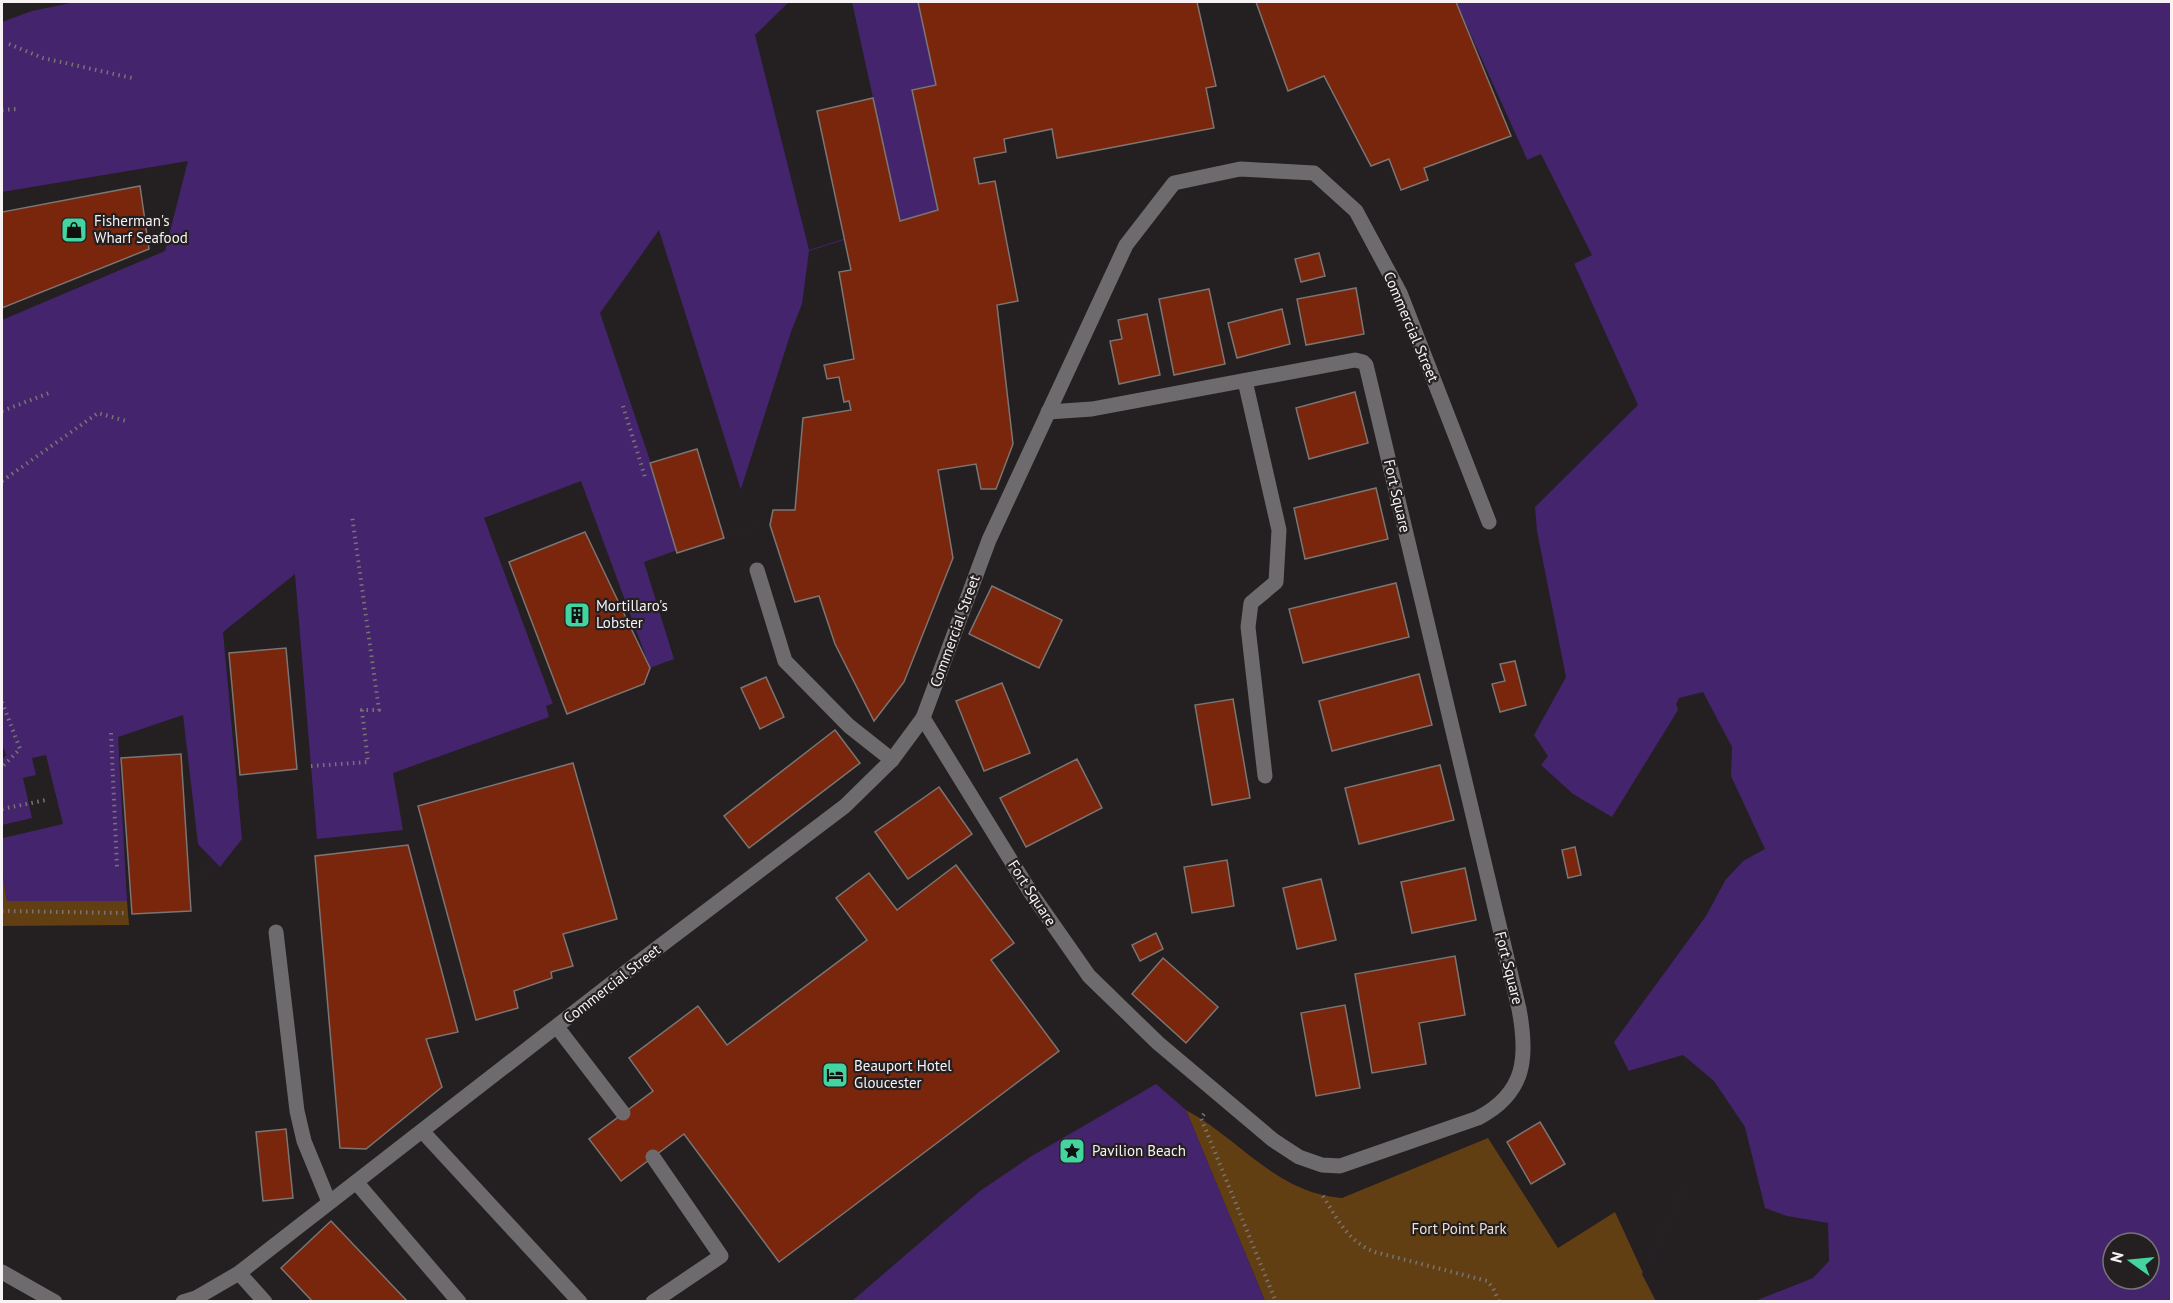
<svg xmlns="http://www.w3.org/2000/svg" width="2173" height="1303" viewBox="0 0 2173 1303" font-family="'PT Sans',sans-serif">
<rect width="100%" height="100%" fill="#241f20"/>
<g fill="#623f13">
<path d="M2,870L7,901H127L129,925L2,926Z"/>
<path d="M1186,1110C1240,1139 1276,1193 1342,1198L1488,1138L1558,1248L1615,1212L1656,1301H1265Z"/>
</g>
<g fill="#44256d" fill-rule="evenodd">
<path d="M2,2H1018L1029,45L932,66L936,85L912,90L938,210L809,251L802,304L791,332L740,492L753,528L680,549L644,562L674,659L546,706L549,717L393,773L403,830L317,839H242L220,867L127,901H7L2,870V760L6,755L2,744Z"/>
<path d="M1456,2H2171V1301H1656L1642,1274L1684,1188L1682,1175L1614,1042L1706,916L1726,879L1743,861L1711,744L1696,712L1678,710L1612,817L1573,794L1541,765L1548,756L1534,735L1566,677L1537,531L1535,507L1638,405ZM2113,1243H2149V1279H2113Z"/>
<path d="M1156,1084L1186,1110L1265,1301H852L980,1191L1030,1157Z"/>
</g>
<g fill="#241f20">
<path d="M2,2H75L32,11L2,22Z"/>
<path d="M789,2H852L900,221L809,250L755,35Z"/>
<path d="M1541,154L1592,255L1574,264L1527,160Z"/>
<path d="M188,161L165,251L2,320V192Z"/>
<path d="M659,230L753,528L680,549L600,313Z"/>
<path d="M581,481L650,668L553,704L484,518Z"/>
<path d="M295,574L317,839H242L223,632Z"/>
<path d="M1703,692L1732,747L1731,776L1765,849L1743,861L1726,879L1723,877L1739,861L1695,787L1693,765L1707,744L1694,714L1679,713L1676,718L1678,709L1676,704L1679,698Z"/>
<path d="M183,715L198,844L220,867L127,901L118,737Z"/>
<path d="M46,755L63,824L3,838L2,825L32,818L23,778L36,775L32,758Z"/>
<path d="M1683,1055L1714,1081L1745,1127L1765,1208L1787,1216L1828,1223L1829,1261L1813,1278L1755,1301H1656L1642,1274L1684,1188L1681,1186L1679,1176L1636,1103L1629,1082L1628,1071Z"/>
</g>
<g fill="#79260c" stroke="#7b7573" stroke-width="1.5">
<path d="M918,2H1197L1216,86L1206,88L1214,128L1057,158L1052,129L1004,139L1006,152L974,158L979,184L995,181L1018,301L997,305L1013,444L996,489H981L976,464L938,470L953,558L904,682L874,721L835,644L819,596L795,602L770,525L773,510H795L803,418L851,410L849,401L844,402L839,377L827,379L824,365L854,359L839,272L851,270L817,111L873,98L900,221L938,210L912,90L936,85Z"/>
<path d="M1256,2H1456L1511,136L1424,168L1428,180L1401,190L1389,159L1371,166L1324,76L1288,91Z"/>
<path d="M140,186L149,249L2,308V212Z"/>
<path d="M1319,253L1325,276L1301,282L1295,259Z"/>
<path d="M1356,288L1364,334L1306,345L1297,299Z"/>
<path d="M1209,289L1225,364L1174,375L1159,299Z"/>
<path d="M1282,309L1290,344L1237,358L1228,323Z"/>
<path d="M1147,314L1160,375L1119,384L1110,341L1122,339L1118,320Z"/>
<path d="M1355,392L1368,443L1309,459L1296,408Z"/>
<path d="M697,449L724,538L677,553L650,463Z"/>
<path d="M1376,488L1388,539L1305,559L1294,508Z"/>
<path d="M585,532L650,668L644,684L567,714L509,562Z"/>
<path d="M1396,583L1409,637L1303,663L1289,609Z"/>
<path d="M992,586L1062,620L1039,668L969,634Z"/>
<path d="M286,648L297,769L240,775L229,653Z"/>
<path d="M1515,661L1526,705L1500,712L1492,684L1505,681L1500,664Z"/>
<path d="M1419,674L1432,725L1332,751L1319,701Z"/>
<path d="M766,677L784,717L760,729L741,688Z"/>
<path d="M1002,683L1030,753L984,771L956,701Z"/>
<path d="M1233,699L1250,798L1212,805L1195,705Z"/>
<path d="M835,730L860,763L749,848L724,816Z"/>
<path d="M181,754L191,911L132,914L121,758Z"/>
<path d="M1077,759L1102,808L1026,847L1000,798Z"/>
<path d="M573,763L617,919L563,934L573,966L551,972L552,978L514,991L518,1008L476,1020L418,806Z"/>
<path d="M1440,765L1454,820L1359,844L1345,788Z"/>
<path d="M939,787L972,834L908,879L875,832Z"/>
<path d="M408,845L458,1032L426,1039L442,1087L366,1149L340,1148L315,856Z"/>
<path d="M1575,847L1581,875L1568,878L1562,850Z"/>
<path d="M1227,860L1234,906L1192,913L1184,867Z"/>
<path d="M956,865L1014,943L991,960L1059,1051L779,1262L684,1134L621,1181L589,1139L653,1091L629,1058L698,1006L727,1045L867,940L836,898L869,873L897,910Z"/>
<path d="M1465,868L1476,920L1412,933L1401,882Z"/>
<path d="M1321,879L1336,940L1297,949L1283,888Z"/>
<path d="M1156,933L1163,949L1140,961L1132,945Z"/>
<path d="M1455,956L1465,1015L1419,1023L1426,1064L1372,1073L1355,974Z"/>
<path d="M1163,958L1218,1007L1186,1043L1132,994Z"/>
<path d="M1345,1005L1360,1088L1316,1096L1301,1013Z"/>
<path d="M1540,1122L1565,1164L1531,1184L1507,1142Z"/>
<path d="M286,1129L293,1198L263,1201L256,1132Z"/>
<path d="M331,1221L408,1302H313L281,1268Z"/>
</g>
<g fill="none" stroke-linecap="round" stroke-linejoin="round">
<g stroke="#787374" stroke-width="4" stroke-dasharray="1.5 4.5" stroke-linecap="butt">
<path d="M9,44L43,58L132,78"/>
<path d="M2,110L17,109"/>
<path d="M623,406L645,477"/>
<path d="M2,411L52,392"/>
<path d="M2,481L98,413L126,421"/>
<path d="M2,702L20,749L2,767"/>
<path d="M111,733L117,867"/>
<path d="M311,766L368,762L362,710H379L352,516"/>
<path d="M2,809L46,800"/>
<path d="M2,911L125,913"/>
<path d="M1204,1114L1201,1118L1276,1302"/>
<path d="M1323,1196C1338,1220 1348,1242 1375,1252L1487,1281L1493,1288L1499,1302"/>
</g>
<g stroke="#6d6b6d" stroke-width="15">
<path d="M1245,381L1279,530L1276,582L1251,603L1248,627L1265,776"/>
<path d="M757,570L785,661L849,726L892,760"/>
<path d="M276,932L297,1111L304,1141L329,1202"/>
<path d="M557,1027L623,1113"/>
<path d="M423,1132L580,1302"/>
<path d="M356,1182L459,1302"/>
<path d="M653,1302L721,1256L653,1157"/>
</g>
<g stroke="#6d6b6d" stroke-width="15">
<path d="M923,718L1031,893L1089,976L1158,1043L1273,1140L1299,1157L1322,1165L1340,1166L1478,1118C1526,1093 1528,1057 1519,1009L1366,365L1363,362L1355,360L1092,409L1048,412"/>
<path d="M2,1272L55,1302"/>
<path d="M239,1273L265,1302"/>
<path d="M183,1302L196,1298L239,1273L643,959L845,806L892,760L923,718L989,540L1126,245L1174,183L1240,169L1314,173L1356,211L1400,293L1489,522"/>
</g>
</g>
<defs>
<g id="shop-square" transform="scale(1.35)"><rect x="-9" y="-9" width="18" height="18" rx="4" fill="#44d4a0" stroke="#241f20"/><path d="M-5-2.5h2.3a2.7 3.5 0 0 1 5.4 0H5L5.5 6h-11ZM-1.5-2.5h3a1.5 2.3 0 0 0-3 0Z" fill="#111"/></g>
<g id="building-square" transform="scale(1.35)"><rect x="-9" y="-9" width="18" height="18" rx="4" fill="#44d4a0" stroke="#241f20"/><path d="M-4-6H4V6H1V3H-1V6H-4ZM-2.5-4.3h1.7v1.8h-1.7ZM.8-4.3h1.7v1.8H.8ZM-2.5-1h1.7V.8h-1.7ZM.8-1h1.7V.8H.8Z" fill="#111"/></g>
<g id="hotel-square" transform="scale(1.35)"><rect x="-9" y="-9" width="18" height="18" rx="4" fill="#44d4a0" stroke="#241f20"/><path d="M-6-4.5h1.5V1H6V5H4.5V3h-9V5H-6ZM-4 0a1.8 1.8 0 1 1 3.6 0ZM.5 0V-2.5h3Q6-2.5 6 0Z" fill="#111"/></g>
<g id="sight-square" transform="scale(1.35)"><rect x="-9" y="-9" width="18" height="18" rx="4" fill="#44d4a0" stroke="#241f20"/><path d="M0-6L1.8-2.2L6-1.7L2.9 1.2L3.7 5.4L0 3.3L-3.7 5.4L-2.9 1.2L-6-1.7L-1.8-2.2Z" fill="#111"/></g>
</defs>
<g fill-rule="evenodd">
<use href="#shop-square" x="74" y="230"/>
<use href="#building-square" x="577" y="615"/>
<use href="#hotel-square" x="835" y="1075"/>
<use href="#sight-square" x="1072" y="1151"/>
</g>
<g text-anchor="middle" stroke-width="4.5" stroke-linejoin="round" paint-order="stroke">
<g font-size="15" fill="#f7f3f4" stroke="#241f20" text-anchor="start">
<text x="94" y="226">Fisherman's<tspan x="94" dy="17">Wharf Seafood</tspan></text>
<text x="596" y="611">Mortillaro's<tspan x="596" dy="17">Lobster</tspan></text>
<text x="854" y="1071">Beauport Hotel<tspan x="854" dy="17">Gloucester</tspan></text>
<text x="1092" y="1156">Pavilion Beach</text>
</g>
<g font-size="15" fill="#f7f3f4" stroke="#241f20">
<text transform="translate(1411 327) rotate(67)" y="5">Commercial Street</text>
<text transform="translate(1397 496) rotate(77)" y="5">Fort Square</text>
<text transform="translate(955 631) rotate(-70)" y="5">Commercial Street</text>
<text transform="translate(1032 893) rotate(57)" y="5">Fort Square</text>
<text transform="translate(1509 968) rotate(76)" y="5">Fort Square</text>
<text transform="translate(612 984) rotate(-38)" y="5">Commercial Street</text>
</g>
<g font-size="15" fill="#f2e1cf" stroke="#241f20">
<text x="1459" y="1234">Fort Point Park</text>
</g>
</g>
<rect width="2173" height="1303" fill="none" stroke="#f7f3f4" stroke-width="6"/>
<g transform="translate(2131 1261) rotate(285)"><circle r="28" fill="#241f20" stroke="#787475" stroke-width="1.5"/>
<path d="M0-4.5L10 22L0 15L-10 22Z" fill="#44d4a0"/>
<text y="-9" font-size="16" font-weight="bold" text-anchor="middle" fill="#f7f3f4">N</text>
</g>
</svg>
